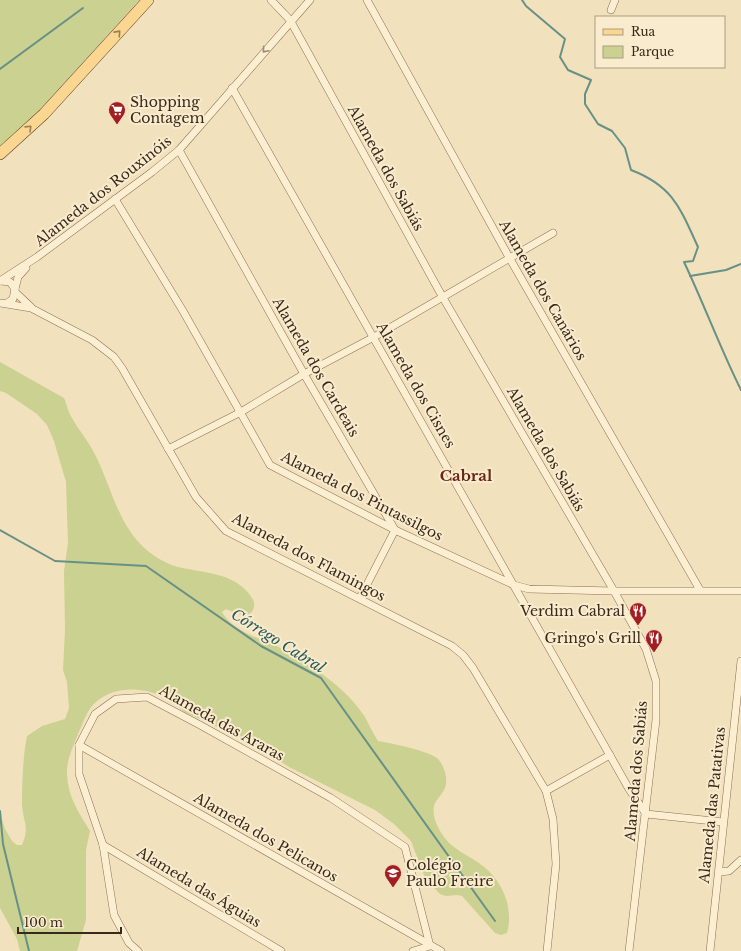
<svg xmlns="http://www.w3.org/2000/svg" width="741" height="951" viewBox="0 0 741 951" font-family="'Libre Baskerville',serif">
<rect width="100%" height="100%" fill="#f2e1bd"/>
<g fill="#cbd190">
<path d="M0,0H139L39,111L0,147Z"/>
<path d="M0,362L64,398C67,405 68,412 72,418C78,429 86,438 92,449C113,486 117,532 156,557C163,561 170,565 178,567C203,573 233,572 250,595C252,598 255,602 254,606C252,621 235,613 226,609L222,612C234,634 266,639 286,651C315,668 346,688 365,717C369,725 373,733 378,741C390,743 430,751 438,759C445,767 449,781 444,790C441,796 436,799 434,806C432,816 437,826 442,834C452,850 469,855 483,866C503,882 514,908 507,933L501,935L495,933L462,896L457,895L446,896L440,894L425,878L411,841L394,824L375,810L289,767L249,741L184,712C164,689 120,680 96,702C87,709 83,724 78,734C73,746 66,762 67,775C68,797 79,813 90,831L86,850V920L77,951H20L17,939L0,908V813L5,829L12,841L17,845H22C30,826 23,822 22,805C22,785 23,754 27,736L42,726L65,719L69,708L67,682L63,670L65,630L64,571L68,543L66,482L54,441L47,425L37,414L6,393L0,391Z"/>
</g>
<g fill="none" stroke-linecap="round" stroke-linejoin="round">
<g stroke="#679186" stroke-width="2">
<path d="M522,0L526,6L565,39L560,57L568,70L591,80L585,94V104L598,124L612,131L625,148L631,170C673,186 680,208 698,247L693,261L684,262C704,304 720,348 741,390"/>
<path d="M0,69L83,8"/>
<path d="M690,276L726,270L741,264"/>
<path d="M0,530L55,561L146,566L261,646L321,678L495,921"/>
<path d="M0,811L3,844L29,951"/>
</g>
<g stroke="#8c7054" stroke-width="8">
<g id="street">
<path d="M271,0L290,20L442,296L614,591L646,649L656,681V720L629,951"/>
<path d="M367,0L510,259L700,590"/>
<path d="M611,10L615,0"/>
<path d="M232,88L629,789L646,814L723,822"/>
<path d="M179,150L304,374L395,530L360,598"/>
<path d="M115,199L183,311L270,465L395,530L514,585L529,589L614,591H741"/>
<path d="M0,281L37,257L152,172L179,150L310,0"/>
<path d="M1,281L10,282L15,289L13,299L7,303"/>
<path d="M15,289L18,277L26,268"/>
<path d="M15,292L31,307"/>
<path d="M0,303L31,308L92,340L114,357L122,368L196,497L226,531L452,646L463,655L473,668L546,791L553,819L556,864L547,951"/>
<path d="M168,449L241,412L304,374L374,337L553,233"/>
<path d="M79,745L441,951"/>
<path d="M546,791L610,755"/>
<path d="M103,845L281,951"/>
<path d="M719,872L729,871L741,860"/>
<path d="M138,951L129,943L114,915L103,845L79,774V745L95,714L116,699L147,697L200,725L331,798L405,847L430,946L413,951"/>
<path d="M710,951L741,661"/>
</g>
</g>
<g stroke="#593e29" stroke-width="12">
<path id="primary" d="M0,154L44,114L148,0"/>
</g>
<use href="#street" stroke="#fceed1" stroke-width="7"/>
<use href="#primary" stroke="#fad690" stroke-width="11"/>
</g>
<defs><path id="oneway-chevron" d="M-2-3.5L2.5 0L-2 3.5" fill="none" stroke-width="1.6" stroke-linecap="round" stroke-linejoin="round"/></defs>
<g stroke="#9a8055">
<use href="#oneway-chevron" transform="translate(118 33) rotate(-48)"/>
<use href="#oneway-chevron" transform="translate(29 128) rotate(-44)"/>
</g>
<use stroke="#9a8c76" href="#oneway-chevron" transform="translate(265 50) rotate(131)"/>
<defs>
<g id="supermarket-pin" transform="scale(0.9)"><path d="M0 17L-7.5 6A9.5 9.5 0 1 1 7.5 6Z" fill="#a11e22" stroke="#f9ebcd"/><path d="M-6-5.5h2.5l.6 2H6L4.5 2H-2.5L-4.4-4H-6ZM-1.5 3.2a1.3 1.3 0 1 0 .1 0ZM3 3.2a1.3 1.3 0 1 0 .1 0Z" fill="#fff"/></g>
<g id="restaurant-pin" transform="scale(0.9)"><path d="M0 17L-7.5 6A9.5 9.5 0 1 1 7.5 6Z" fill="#a11e22" stroke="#f9ebcd"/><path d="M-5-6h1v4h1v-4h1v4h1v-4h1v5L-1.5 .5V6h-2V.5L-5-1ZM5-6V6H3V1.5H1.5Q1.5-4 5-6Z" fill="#fff"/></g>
<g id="school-pin" transform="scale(0.9)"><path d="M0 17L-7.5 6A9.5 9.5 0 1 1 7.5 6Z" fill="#a11e22" stroke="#f9ebcd"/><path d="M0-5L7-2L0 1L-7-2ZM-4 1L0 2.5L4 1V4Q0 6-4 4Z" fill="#fff"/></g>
</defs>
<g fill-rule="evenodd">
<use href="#supermarket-pin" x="117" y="110"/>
<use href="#restaurant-pin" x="638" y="611"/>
<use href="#restaurant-pin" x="654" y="638"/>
<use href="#school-pin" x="393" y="873"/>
</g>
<g text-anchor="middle" stroke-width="4" stroke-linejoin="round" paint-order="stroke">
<g font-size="14" fill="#39291a" stroke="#f9ebcd" text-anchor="start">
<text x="130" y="107">Shopping<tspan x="130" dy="16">Contagem</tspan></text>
<text x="625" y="616" text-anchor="end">Verdim Cabral</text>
<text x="641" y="643" text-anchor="end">Gringo's Grill</text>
<text x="406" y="870">Colégio<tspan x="406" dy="16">Paulo Freire</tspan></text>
</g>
<g font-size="14" fill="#39291a" stroke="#f9ebcd">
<text transform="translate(386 168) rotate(61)" y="5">Alameda dos Sabiás</text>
<text transform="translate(103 191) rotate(-38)" y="5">Alameda dos Rouxinóis</text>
<text transform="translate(543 290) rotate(60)" y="5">Alameda dos Canários</text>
<text transform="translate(316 367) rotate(60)" y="5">Alameda dos Cardeais</text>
<text transform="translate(416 385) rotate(60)" y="5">Alameda dos Cisnes</text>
<text transform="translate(546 449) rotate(60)" y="5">Alameda dos Sabiás</text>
<text transform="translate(362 496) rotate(27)" y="5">Alameda dos Pintassilgos</text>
<text transform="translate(309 557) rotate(28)" y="5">Alameda dos Flamingos</text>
<text transform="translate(222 723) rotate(29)" y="5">Alameda das Araras</text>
<text transform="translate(636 771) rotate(-85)" y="5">Alameda dos Sabiás</text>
<text transform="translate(712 805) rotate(-84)" y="5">Alameda das Patativas</text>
<text transform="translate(266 837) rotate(30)" y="5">Alameda dos Pelicanos</text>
<text transform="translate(199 887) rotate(31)" y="5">Alameda das Águias</text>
</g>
<g font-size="15" font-weight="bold" fill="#6a2515" stroke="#f9ebcd">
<text x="466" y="481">Cabral</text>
</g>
<g font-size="15" font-style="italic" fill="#285b56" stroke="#f9ebcd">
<text transform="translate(278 641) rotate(32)" y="5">Córrego Cabral</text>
</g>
</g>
<rect x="595" y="16" width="130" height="52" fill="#f9ebcd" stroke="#ac9d85"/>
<rect x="603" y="29" width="20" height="6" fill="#fad690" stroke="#ac9d85"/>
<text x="631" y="36" font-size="12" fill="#39291a">Rua</text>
<rect x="603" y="46" width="20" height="12" fill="#cbd190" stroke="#ac9d85"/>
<text x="631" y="56" font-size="12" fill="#39291a">Parque</text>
<path d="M18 927v6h103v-6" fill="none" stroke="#39291a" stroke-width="2"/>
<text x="24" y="927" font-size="12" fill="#39291a" stroke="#f9ebcd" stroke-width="3" paint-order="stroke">100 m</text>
</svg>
